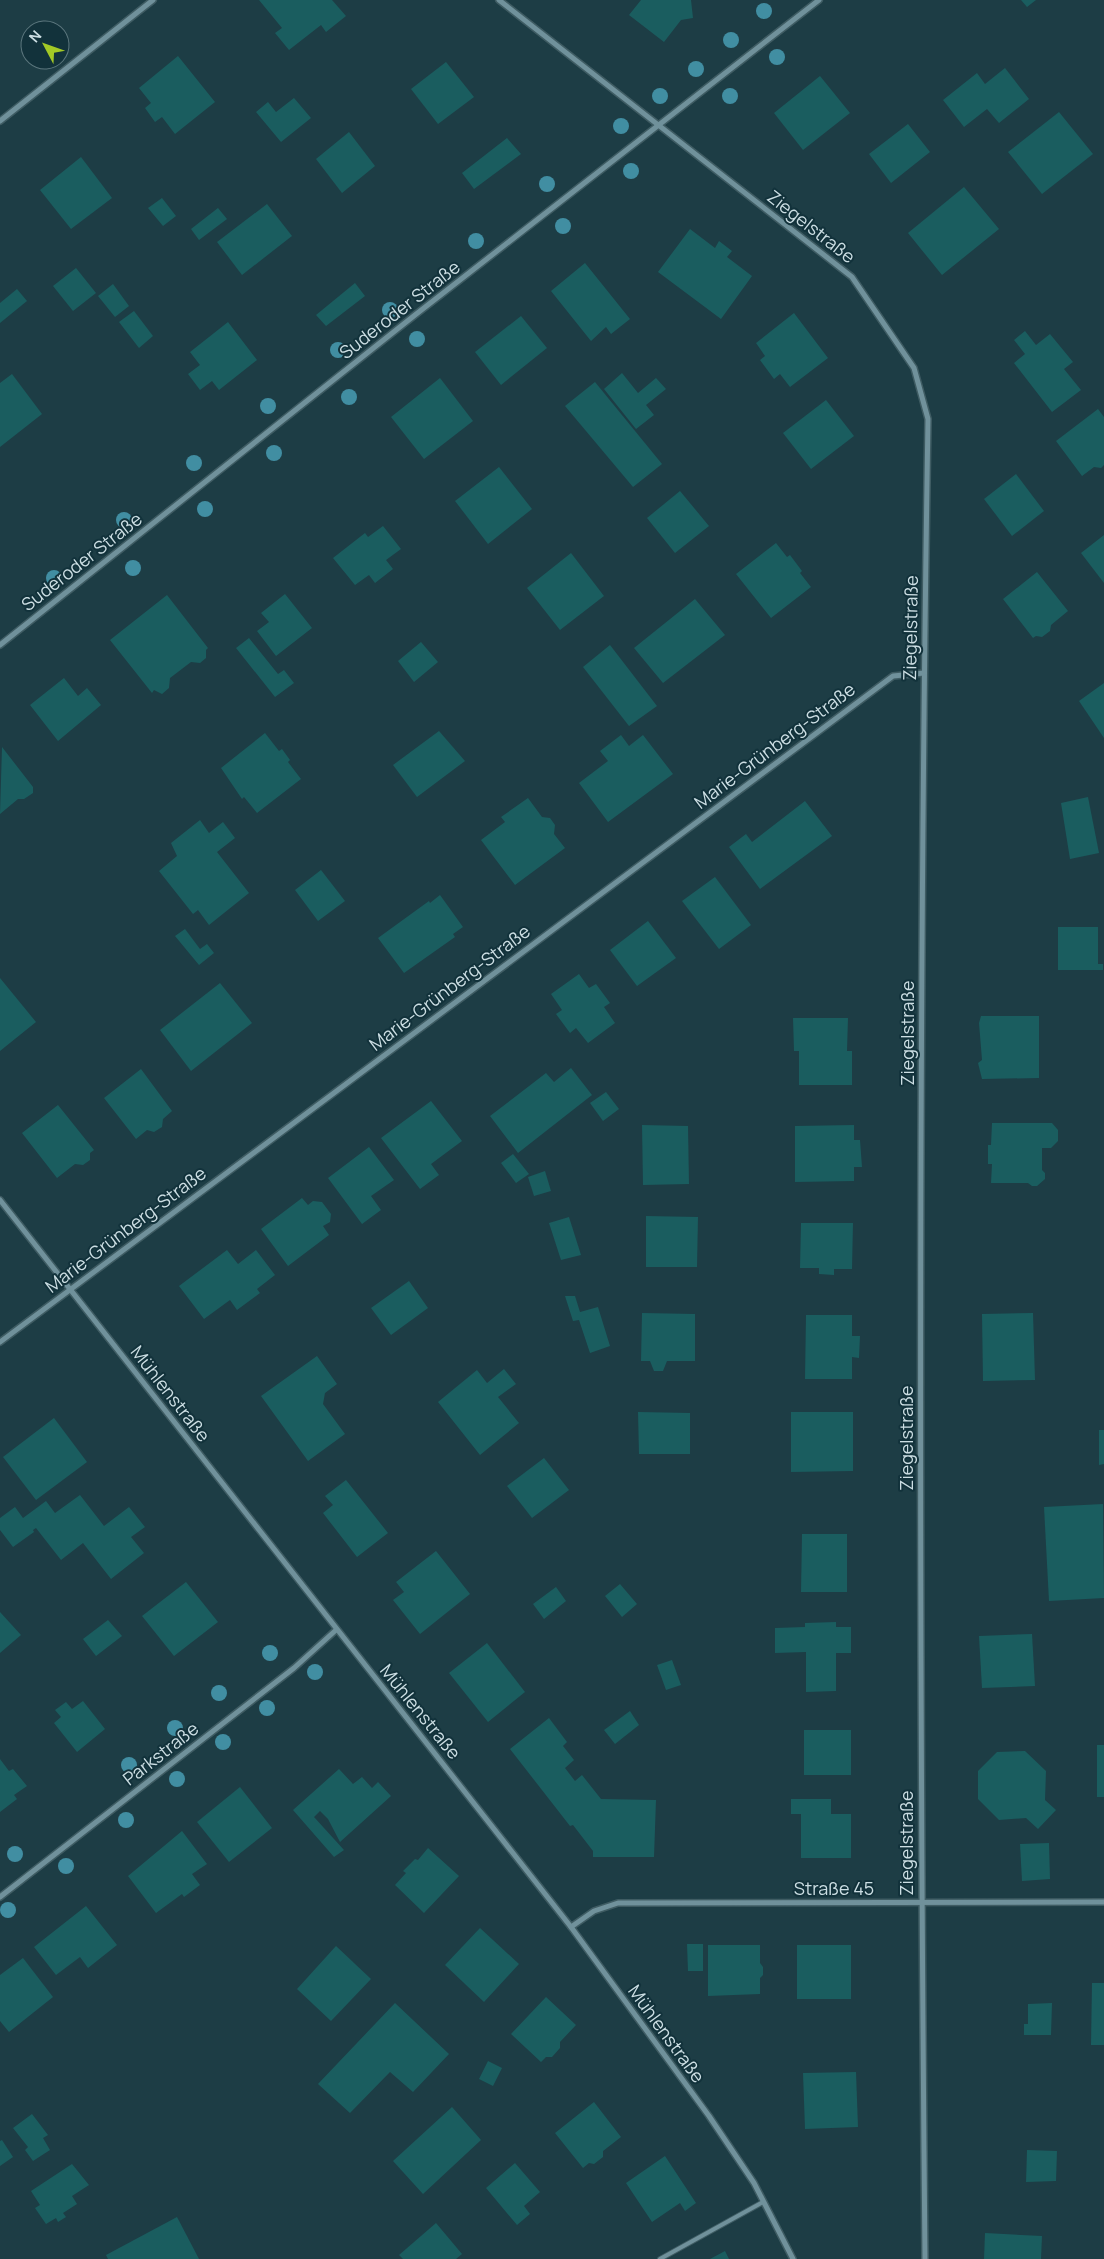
<svg xmlns="http://www.w3.org/2000/svg" width="1104" height="2259" viewBox="0 0 1104 2259" font-family="Manrope,sans-serif">
<rect width="100%" height="100%" fill="#1d3d45"/>
<g fill="#1a5d5f">
<path d="M259,0H332L346,16L326,32L321,25L289,50L275,33L282,28Z"/>
<path d="M641,0H691L693,18L681,20L664,42L629,15Z"/>
<path d="M1021,0H1036L1027,7Z"/>
<path d="M178,56L215,102L175,134L162,117L155,122L145,108L151,103L139,88Z"/>
<path d="M446,62L474,97L438,124L411,89Z"/>
<path d="M1005,68L1029,99L999,123L987,109L964,127L943,100L977,73L985,84Z"/>
<path d="M820,76L850,113L803,150L774,113Z"/>
<path d="M294,98L311,118L281,142L256,112L268,102L276,112Z"/>
<path d="M1059,112L1093,154L1042,194L1008,152Z"/>
<path d="M908,124L930,152L891,183L869,154Z"/>
<path d="M349,132L375,166L342,193L316,159Z"/>
<path d="M507,138L521,154L474,189L462,173Z"/>
<path d="M81,157L112,198L71,229L40,190Z"/>
<path d="M964,187L999,229L942,275L908,233Z"/>
<path d="M162,198L176,216L163,226L148,208Z"/>
<path d="M267,204L292,236L242,275L217,242Z"/>
<path d="M218,208L227,219L199,240L191,229Z"/>
<path d="M690,229L715,248L719,241L732,251L727,257L752,276L721,319L658,272Z"/>
<path d="M585,263L630,319L611,334L606,327L591,341L551,291Z"/>
<path d="M76,268L96,293L73,311L53,286Z"/>
<path d="M355,283L365,296L326,326L316,315Z"/>
<path d="M113,284L129,306L115,317L98,296Z"/>
<path d="M17,289L27,301L0,323V303Z"/>
<path d="M134,311L153,336L139,348L119,322Z"/>
<path d="M794,313L828,358L790,387L780,374L774,379L760,360L765,356L756,343Z"/>
<path d="M521,316L547,348L501,385L475,352Z"/>
<path d="M228,322L257,360L219,390L212,381L200,390L188,374L200,365L190,352Z"/>
<path d="M1025,331L1036,345L1050,334L1073,362L1064,369L1081,390L1052,412L1014,363L1025,354L1014,340Z"/>
<path d="M622,373L638,393L656,378L666,389L646,405L654,415L636,429L604,389Z"/>
<path d="M12,374L42,414L0,447V383Z"/>
<path d="M440,378L473,421L424,459L391,417Z"/>
<path d="M595,382L662,464L633,487L565,406Z"/>
<path d="M826,400L854,436L811,469L783,433Z"/>
<path d="M1098,409L1104,417V465L1101,468L1094,467L1082,476L1056,441Z"/>
<path d="M499,467L532,509L488,544L455,501Z"/>
<path d="M1016,474L1044,511L1012,536L984,499Z"/>
<path d="M680,491L709,526L675,553L647,518Z"/>
<path d="M383,526L401,549L386,560L393,569L375,583L369,575L355,585L333,558L365,533L368,537Z"/>
<path d="M1104,535V583L1081,553Z"/>
<path d="M776,543L787,557L790,555L802,571L800,573L811,587L771,618L736,574Z"/>
<path d="M571,553L604,596L560,630L527,588Z"/>
<path d="M1037,572L1068,611L1051,625L1050,631L1042,637L1036,636L1033,638L1003,599Z"/>
<path d="M285,594L312,628L276,656L257,631L269,622L261,613Z"/>
<path d="M167,595L208,648L206,650V658L200,663L191,662L170,678L169,688L162,694L154,690L152,693L110,640Z"/>
<path d="M695,599L725,635L663,683L634,648Z"/>
<path d="M249,638L278,674L284,670L294,683L275,697L236,648Z"/>
<path d="M421,642L438,662L414,682L398,661Z"/>
<path d="M610,645L657,706L629,726L583,667Z"/>
<path d="M64,678L78,696L87,688L101,705L58,741L30,705Z"/>
<path d="M1104,683V738L1079,701Z"/>
<path d="M439,731L465,761L417,797L393,765Z"/>
<path d="M265,733L279,751L282,749L290,760L288,762L301,779L257,813L244,797L242,799L221,768Z"/>
<path d="M621,735L629,746L643,735L673,774L608,822L579,783L608,761L600,751Z"/>
<path d="M2,747L33,787V793L24,799H18L0,814Z"/>
<path d="M1088,797L1099,853L1070,859L1061,803Z"/>
<path d="M528,798L542,817L550,818L555,825L554,834L565,848L515,885L481,840L505,822L501,817Z"/>
<path d="M805,801L832,836L760,889L729,847L746,834L752,842Z"/>
<path d="M200,820L209,833L223,822L235,838L217,852L249,893L209,925L198,910L193,914L159,871L177,856L171,843Z"/>
<path d="M321,870L345,901L318,921L295,890Z"/>
<path d="M715,877L751,925L719,949L682,901Z"/>
<path d="M440,895L463,927L453,934L455,937L404,973L378,938L429,901L430,903Z"/>
<path d="M648,921L676,958L637,986L610,950Z"/>
<path d="M1058,927H1098V964H1103V970H1058Z"/>
<path d="M185,929L200,949L207,944L214,953L199,965L175,936Z"/>
<path d="M579,974L589,988L596,984L610,1003L604,1007L615,1023L588,1043L576,1028L570,1033L556,1014L562,1010L551,994Z"/>
<path d="M0,978L36,1022L0,1051Z"/>
<path d="M220,983L252,1023L191,1071L160,1030Z"/>
<path d="M981,1016H1039V1078L982,1079L978,1063L982,1060L979,1023Z"/>
<path d="M793,1018H848L847,1051H852V1085H799V1051H794Z"/>
<path d="M571,1068L592,1095L518,1153L490,1116L546,1073L554,1082Z"/>
<path d="M141,1069L172,1111L163,1119L162,1127L154,1132L147,1130L136,1139L104,1098Z"/>
<path d="M606,1092L619,1109L603,1121L590,1103Z"/>
<path d="M431,1101L462,1141L431,1164L439,1175L420,1189L381,1138Z"/>
<path d="M58,1105L94,1150L90,1153V1160L83,1165L75,1164L57,1178L22,1133Z"/>
<path d="M992,1123H1052L1058,1130V1141L1051,1148H1042V1170L1045,1173V1179L1037,1186H1032L1028,1183H991L992,1164H988V1145H991Z"/>
<path d="M642,1125L688,1126L689,1184L643,1185Z"/>
<path d="M854,1125V1140H860L862,1167H854V1181L795,1182V1126Z"/>
<path d="M369,1147L394,1180L371,1196L381,1210L362,1224L328,1178Z"/>
<path d="M513,1154L529,1174L516,1183L501,1163Z"/>
<path d="M545,1171L551,1191L534,1196L528,1177Z"/>
<path d="M302,1198L308,1205L313,1201L322,1202L331,1214L330,1222L323,1226L329,1235L288,1266L261,1229Z"/>
<path d="M646,1216L698,1217L697,1267H646Z"/>
<path d="M569,1217L581,1255L561,1260L549,1223Z"/>
<path d="M801,1223H853L852,1269H834V1275L819,1274V1268H800Z"/>
<path d="M227,1250L238,1264L256,1250L275,1275L257,1289L260,1293L237,1310L230,1300L204,1319L179,1286Z"/>
<path d="M409,1281L428,1308L391,1335L371,1308Z"/>
<path d="M565,1296H575L580,1312L598,1307L610,1346L590,1353L579,1320L573,1321Z"/>
<path d="M642,1313L695,1314V1361H667L663,1371H654L650,1361H641Z"/>
<path d="M1033,1313L1035,1380L983,1381L982,1314Z"/>
<path d="M806,1315H852V1336H860L859,1358L852,1357V1379H805Z"/>
<path d="M317,1356L337,1384L325,1393L323,1404L345,1434L308,1461L261,1396Z"/>
<path d="M504,1369L516,1384L498,1397L519,1423L480,1455L438,1402L477,1370L487,1383Z"/>
<path d="M638,1412L690,1413V1454H639Z"/>
<path d="M791,1412H853V1471L791,1472Z"/>
<path d="M54,1418L87,1462L36,1500L3,1457Z"/>
<path d="M1099,1430H1104V1464L1099,1465Z"/>
<path d="M544,1458L569,1490L532,1518L507,1486Z"/>
<path d="M346,1480L388,1533L357,1557L323,1513L333,1505L325,1496Z"/>
<path d="M80,1495L104,1526L129,1507L145,1527L131,1537L144,1553L111,1579L83,1543L61,1560L36,1528L33,1530L34,1532L13,1547L0,1530V1518L15,1507L23,1518L46,1501L55,1513Z"/>
<path d="M1103,1504L1104,1598L1049,1601L1044,1507Z"/>
<path d="M802,1534H847V1592H801Z"/>
<path d="M436,1551L470,1594L420,1634L393,1600L404,1592L396,1582Z"/>
<path d="M186,1582L218,1622L174,1656L142,1616Z"/>
<path d="M620,1584L637,1604L622,1617L605,1596Z"/>
<path d="M556,1587L566,1601L544,1619L533,1604Z"/>
<path d="M0,1612L21,1635L0,1653Z"/>
<path d="M108,1620L122,1636L96,1656L83,1639Z"/>
<path d="M836,1622V1627H851V1653H836V1691L806,1692V1652L775,1653V1628L805,1627V1623Z"/>
<path d="M1032,1634L1035,1686L982,1688L979,1636Z"/>
<path d="M487,1643L525,1692L488,1722L449,1673Z"/>
<path d="M672,1660L681,1685L666,1690L657,1665Z"/>
<path d="M83,1701L105,1729L77,1752L54,1723L61,1717L55,1710L66,1702L72,1709Z"/>
<path d="M630,1711L639,1725L615,1744L604,1730Z"/>
<path d="M549,1718L567,1742L563,1746L574,1760L565,1768L575,1781L582,1775L601,1799L656,1800L654,1857H593V1851L573,1825L570,1826L510,1749Z"/>
<rect x="804" y="1730" width="47" height="45"/>
<rect x="1097" y="1745" width="7" height="52"/>
<path d="M1025,1751L1046,1771L1045,1800L1056,1810L1038,1829L1026,1818L999,1820L978,1799V1771L997,1752Z"/>
<path d="M0,1759L9,1771L13,1769L27,1786L14,1795L17,1799L0,1812Z"/>
<path d="M339,1769L353,1784L362,1777L372,1788L378,1782L391,1796L340,1842L328,1819L320,1811L314,1817L344,1850L334,1857L293,1810Z"/>
<path d="M240,1787L272,1828L229,1862L197,1822Z"/>
<path d="M791,1799H831V1814H851V1858H801V1814H791Z"/>
<path d="M182,1831L207,1864L192,1874L200,1885L184,1897L182,1894L156,1913L128,1876Z"/>
<path d="M1049,1843L1050,1879L1022,1881L1020,1844Z"/>
<path d="M428,1848L459,1876L424,1913L395,1885L406,1873L403,1871L415,1859L418,1860Z"/>
<path d="M86,1906L117,1945L88,1968L80,1957L56,1975L34,1947Z"/>
<path d="M480,1928L519,1964L484,2002L445,1965Z"/>
<path d="M687,1944H703V1971H688Z"/>
<path d="M708,1945H760V1963L763,1967V1975L760,1978V1994L708,1996Z"/>
<rect x="797" y="1945" width="54" height="54"/>
<path d="M336,1946L371,1979L331,2021L297,1989Z"/>
<path d="M23,1958L53,1997L9,2032L0,2021V1975Z"/>
<path d="M1092,1983H1104V2045H1091Z"/>
<path d="M546,1997L576,2025L560,2042V2048L552,2057H546L541,2062L511,2034Z"/>
<path d="M395,2003L449,2054L413,2092L390,2072L350,2113L318,2084Z"/>
<path d="M1052,2003L1051,2035H1024V2024H1028V2004Z"/>
<path d="M488,2061L502,2068L493,2086L479,2079Z"/>
<path d="M856,2072L858,2127L805,2129L803,2073Z"/>
<path d="M594,2102L621,2137L603,2151V2157L594,2164L589,2163L583,2168L555,2133Z"/>
<path d="M452,2107L481,2140L423,2194L393,2161Z"/>
<path d="M32,2114L48,2135L43,2138L50,2150L33,2161L25,2150L28,2147L13,2128Z"/>
<path d="M2,2140L13,2157L0,2166V2141Z"/>
<path d="M1027,2150L1057,2151L1056,2181L1026,2182Z"/>
<path d="M665,2156L696,2203L685,2211L680,2203L652,2222L626,2183Z"/>
<path d="M515,2163L540,2192L524,2206L530,2214L517,2225L486,2188Z"/>
<path d="M72,2164L89,2185L72,2196L77,2204L63,2213L66,2217L58,2222L56,2218L46,2224L35,2208L40,2205L31,2191Z"/>
<path d="M177,2217L199,2259H108L106,2255Z"/>
<path d="M436,2223L462,2254L456,2259H403L399,2255Z"/>
<path d="M985,2233L1042,2236L1041,2259H984Z"/>
<path d="M725,2251L729,2259H710Z"/>
</g>
<g fill="none" stroke-linecap="round" stroke-linejoin="round">
<g stroke="#3f5c63" stroke-width="6">
<path id="service" d="M660,2259L763,2202"/>
</g>
<g stroke="#3f5c63" stroke-width="8">
<g id="minor">
<path d="M499,0L852,277L914,368L928,419C918,1032 919,1646 925,2259"/>
<path d="M0,121L153,0"/>
<path d="M0,645L415,315L819,0"/>
<path d="M0,1200L571,1927L709,2116L754,2183L793,2259"/>
<path d="M0,1342L893,676L924,673"/>
<path d="M0,1897L294,1668L336,1630"/>
<path d="M571,1927L594,1911L618,1903L1104,1902"/>
</g>
</g>
<use href="#service" stroke="#70919b" stroke-width="4"/>
<use href="#minor" stroke="#70919b" stroke-width="5"/>
</g>
<g fill="#418ea2">
<circle cx="764" cy="11" r="8"/>
<circle cx="731" cy="40" r="8"/>
<circle cx="777" cy="57" r="8"/>
<circle cx="696" cy="69" r="8"/>
<circle cx="660" cy="96" r="8"/>
<circle cx="730" cy="96" r="8"/>
<circle cx="621" cy="126" r="8"/>
<circle cx="631" cy="171" r="8"/>
<circle cx="547" cy="184" r="8"/>
<circle cx="563" cy="226" r="8"/>
<circle cx="476" cy="241" r="8"/>
<circle cx="390" cy="310" r="8"/>
<circle cx="417" cy="339" r="8"/>
<circle cx="338" cy="350" r="8"/>
<circle cx="349" cy="397" r="8"/>
<circle cx="268" cy="406" r="8"/>
<circle cx="274" cy="453" r="8"/>
<circle cx="194" cy="463" r="8"/>
<circle cx="205" cy="509" r="8"/>
<circle cx="124" cy="520" r="8"/>
<circle cx="133" cy="568" r="8"/>
<circle cx="54" cy="578" r="8"/>
<circle cx="270" cy="1653" r="8"/>
<circle cx="315" cy="1672" r="8"/>
<circle cx="219" cy="1693" r="8"/>
<circle cx="267" cy="1708" r="8"/>
<circle cx="175" cy="1728" r="8"/>
<circle cx="223" cy="1742" r="8"/>
<circle cx="129" cy="1765" r="8"/>
<circle cx="177" cy="1779" r="8"/>
<circle cx="126" cy="1820" r="8"/>
<circle cx="15" cy="1854" r="8"/>
<circle cx="66" cy="1866" r="8"/>
<circle cx="8" cy="1910" r="8"/>
</g>
<g text-anchor="middle" stroke-width="4" stroke-linejoin="round" paint-order="stroke">
<g font-size="18" fill="#ccdee3" stroke="#12323b">
<text transform="translate(811 227) rotate(38)" y="6">Ziegelstraße</text>
<text transform="translate(400 310) rotate(-38)" y="6">Suderoder Straße</text>
<text transform="translate(82 562) rotate(-38)" y="6">Suderoder Straße</text>
<text transform="translate(911 628) rotate(-89)" y="6">Ziegelstraße</text>
<text transform="translate(775 746) rotate(-37)" y="6">Marie-Grünberg-Straße</text>
<text transform="translate(450 988) rotate(-37)" y="6">Marie-Grünberg-Straße</text>
<text transform="translate(908 1033) rotate(-90)" y="6">Ziegelstraße</text>
<text transform="translate(126 1230) rotate(-37)" y="6">Marie-Grünberg-Straße</text>
<text transform="translate(170 1394) rotate(52)" y="6">Mühlenstraße</text>
<text transform="translate(907 1438) rotate(-90)" y="6">Ziegelstraße</text>
<text transform="translate(420 1712) rotate(51)" y="6">Mühlenstraße</text>
<text transform="translate(161 1754) rotate(-38)" y="6">Parkstraße</text>
<text transform="translate(907 1843) rotate(-90)" y="6">Ziegelstraße</text>
<text x="834" y="1895">Straße 45</text>
<text transform="translate(666 2034) rotate(54)" y="6">Mühlenstraße</text>
</g>
</g>
<g transform="translate(45 45) rotate(311)"><circle r="24" fill="#12323b" stroke="#5c777e"/>
<path d="M0-4L9 19L0 12L-9 19Z" fill="#a3c926"/>
<text y="-8" font-size="14" font-weight="bold" text-anchor="middle" fill="#ccdee3">N</text>
</g>
</svg>
